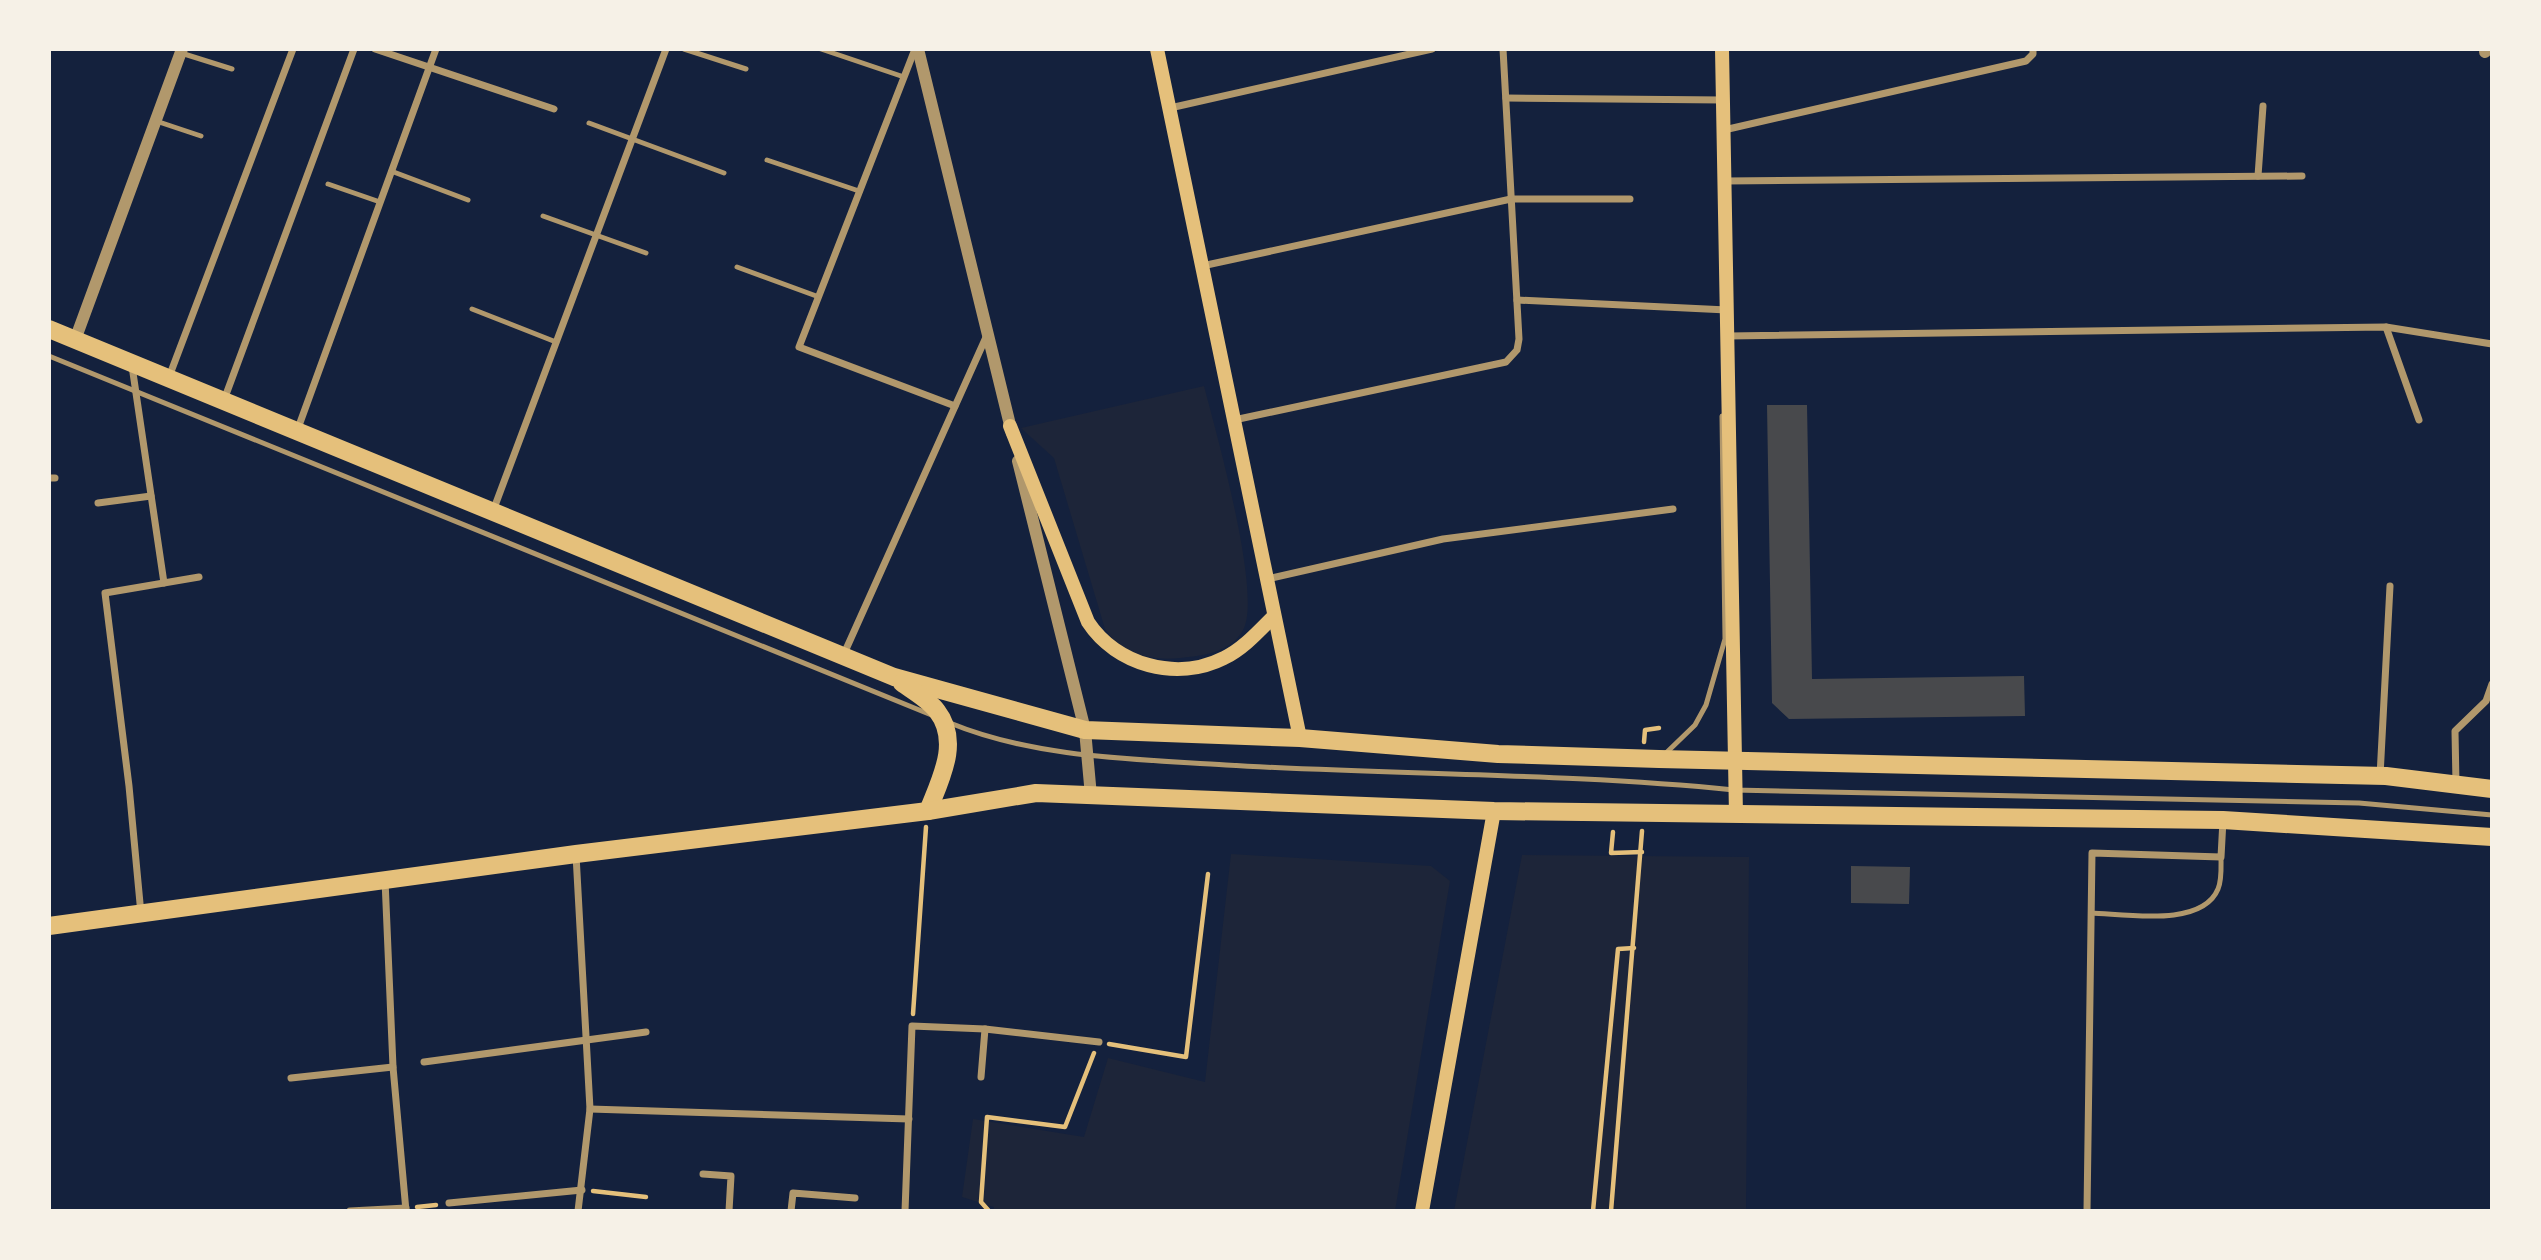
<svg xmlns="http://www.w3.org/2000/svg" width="2541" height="1260" viewBox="0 0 2541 1260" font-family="'PT Serif',serif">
<rect width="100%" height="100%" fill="#14213d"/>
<g fill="#1d2539">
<path d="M1204,386C1216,432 1261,590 1244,628C1233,652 1203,656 1180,658C1150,661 1122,654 1105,629L1054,458L1021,428Z"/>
<path d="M1231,854L1431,866L1450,881L1395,1211H993L994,1207L962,1197L973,1119L1084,1137L1108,1058L1205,1082Z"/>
<path d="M1522,855L1749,857L1746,1211H1454Z"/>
</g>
<g fill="#48494c">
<path d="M1767,405H1807L1812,679L2024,676L2025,716L1789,719L1772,703Z"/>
<path d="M1851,866L1910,867L1909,904L1851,903Z"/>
</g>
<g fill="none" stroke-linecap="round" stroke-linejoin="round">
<g stroke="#e5c07b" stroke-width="4.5">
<path d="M1644,742L1645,730L1659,728"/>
<path d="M1613,832L1611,853L1642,852"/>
<path d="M913,1014L926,827"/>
<path d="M1109,1044L1186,1057L1208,874"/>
<path d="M593,1191L646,1197"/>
<path d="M417,1207L436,1205"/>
<path d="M989,1211L981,1202L987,1117L1065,1127L1094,1053"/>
<path d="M1593,1211L1618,949L1634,948"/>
<path d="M1611,1211L1642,831"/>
</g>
<g stroke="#b1986c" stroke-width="5">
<path d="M684,49L746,69"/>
<path d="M821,49L904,77"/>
<path d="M181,53L232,69"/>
<path d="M156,121L201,136"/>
<path d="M589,123L724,173"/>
<path d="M767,160L859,191"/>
<path d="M391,171L468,200"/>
<path d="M328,184L380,202"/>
<path d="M543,216L646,253"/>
<path d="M737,267L819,297"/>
<path d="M472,309L556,342"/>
<path d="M49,356L934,716"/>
<path d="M950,723C1035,758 1135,759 1226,765C1395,775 1566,773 1734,790L2359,803L2492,815"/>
<path d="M1664,755L1695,725L1706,705L1725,639L1722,416"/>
<path d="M2091,913C2125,914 2202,928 2218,889C2222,880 2221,867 2221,857"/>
</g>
<g stroke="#b1986c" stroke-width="7">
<path d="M375,49L554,109"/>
<path d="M915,49L799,347L955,406"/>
<path d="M1506,98L1723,100"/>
<path d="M1170,108L1432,49"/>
<path d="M1724,130L2026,61L2033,54V49"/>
<path d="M2258,176L2263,106"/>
<path d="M1725,181L2302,176"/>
<path d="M1202,266L1511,199H1630"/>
<path d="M1517,300L1727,310"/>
<path d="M2386,327L2419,420"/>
<path d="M1728,336L2386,327L2492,344"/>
<path d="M132,366L164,583"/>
<path d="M169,377L293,49"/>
<path d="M224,400L354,49"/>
<path d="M1234,420L1506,362L1517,350L1519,339L1503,49"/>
<path d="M297,431L436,49"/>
<path d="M49,478H55"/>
<path d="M98,503L151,496"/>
<path d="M493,511L666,49"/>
<path d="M1267,579L1443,539L1673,509"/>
<path d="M843,656L987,335"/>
<path d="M2380,776L2390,586"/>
<path d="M2456,784L2455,731L2486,701L2492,684"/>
<path d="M576,855L590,1109L578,1211"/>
<path d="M385,880L393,1067L406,1211"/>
<path d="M141,914L129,786L105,593L199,577"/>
<path d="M424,1062L646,1032"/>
<path d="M981,1077L985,1029"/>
<path d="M291,1078L393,1067"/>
<path d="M590,1109L909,1119"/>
<path d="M703,1174L731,1176L729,1211"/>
<path d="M449,1203L582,1190"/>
<path d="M350,1211L406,1208"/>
<path d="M791,1211L793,1193L855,1198"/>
<path d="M905,1211L912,1026L985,1029L1099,1042"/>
<path d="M2087,1211L2092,853L2221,857L2223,820"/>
</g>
<g stroke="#b1986c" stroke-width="12">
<path d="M918,49L1012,433"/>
<path d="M2485,52L2486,49"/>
<path d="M75,340L182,49"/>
<path d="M1018,461L1085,730L1091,796"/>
</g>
<g stroke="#e5c07b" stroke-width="14">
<path d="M1157,49L1300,738"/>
<path d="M1722,49L1736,815"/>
<path d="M1010,426L1088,622C1116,665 1177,682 1224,658C1243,649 1259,631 1274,616"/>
<path d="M1422,1211L1494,811"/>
</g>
<g stroke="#e5c07b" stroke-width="18">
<path d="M49,329L894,677L1085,730L1300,738L1498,754L1659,759L2386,776L2492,789"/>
<path d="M902,683C913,691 929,700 937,711C961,742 940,780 928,811"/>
<path d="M49,926L576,854L928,811L1036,793L1494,811L2223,820L2492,837"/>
</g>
</g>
<rect width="2541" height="1260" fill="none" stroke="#f6f1e7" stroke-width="102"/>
</svg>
